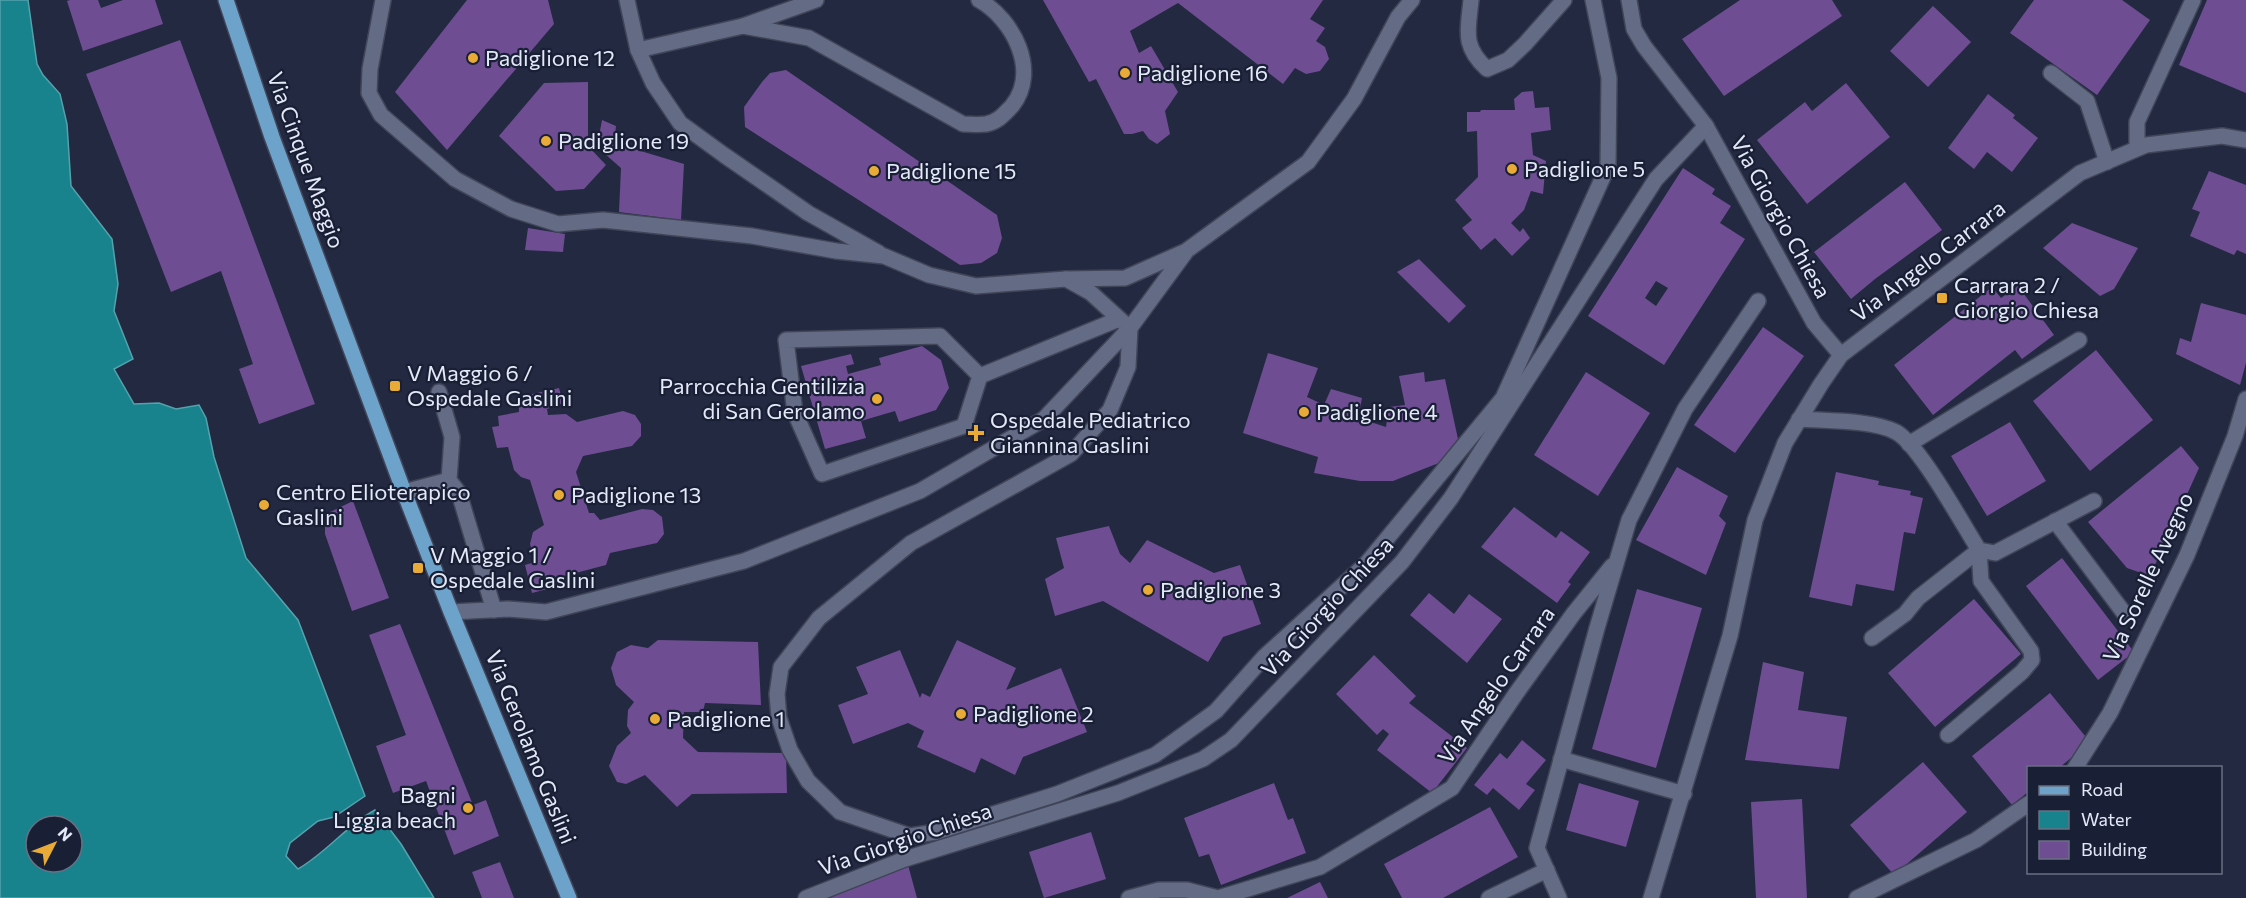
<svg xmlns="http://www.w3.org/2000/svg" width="2246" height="898" viewBox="0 0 2246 898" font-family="Commissioner,sans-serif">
<rect width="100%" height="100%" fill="#232940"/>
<path fill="#18838d" stroke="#55a2ad" stroke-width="1.5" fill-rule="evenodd" d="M0,0H28L37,64L43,75L60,94L67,124L71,186L112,239L118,284L114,311L133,359L114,369L134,404L159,403L176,409L199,405L206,418L214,457L246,558L298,620L365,796L334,817L318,821L290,843L286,856L298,869C326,853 346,826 375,810L401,844L434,898H0ZM36,826H72V862H36Z"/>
<g fill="#6e4d92" fill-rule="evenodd">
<path d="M70,0H98L101,8L123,0H155L163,24L83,51L67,1Z"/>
<path d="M467,0H548L554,24L447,150L395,92Z"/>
<path d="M1043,0H1323L1310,19L1325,28L1316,41L1325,47L1329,59L1320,71L1306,74L1295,68L1283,84L1178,3L1130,31L1139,53L1151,46L1178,92L1165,111L1170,134L1157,144L1149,139L1143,131L1132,134H1124L1096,79L1089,82Z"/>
<path d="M1740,0H1832L1842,16L1724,96L1682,39Z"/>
<path d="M2034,0H2122L2150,20L2097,95L2010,33Z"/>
<path d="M2207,0H2246V93L2179,65Z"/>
<path d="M1933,6L1971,42L1928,87L1890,51Z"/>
<path d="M180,40L315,404L259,424L239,369L253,364L221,271L171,292L86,74Z"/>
<path d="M786,70L997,215L1002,238L997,253L981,263L960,265L745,127L744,107L762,82L770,73Z"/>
<path d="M588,82V146L606,165L584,189L556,191L499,136L544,83Z"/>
<path d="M1846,83L1890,137L1807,204L1757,140L1805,102L1812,111Z"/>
<path d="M1533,91L1535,108L1549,107L1551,130L1531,133L1533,155L1546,161L1543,194L1531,191L1524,210L1511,223L1520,232L1523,228L1530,238L1512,256L1495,238L1481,250L1462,228L1472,220L1455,200L1478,177L1477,131L1467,132V112H1480L1481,110H1515L1514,99L1522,92Z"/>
<path d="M1988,94L2015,115L2013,118L2038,138L2012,172L1987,152L1974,169L1948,148Z"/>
<path d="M602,120L616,126L614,143L684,164L681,220L619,212L621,168L597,147Z"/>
<path d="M1683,168L1715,189L1712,194L1731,206L1720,223L1745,239L1664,365L1588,316ZM1656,281L1668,288L1656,306L1645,298Z"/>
<path d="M2209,171L2246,185V254L2237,250L2234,255L2190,236L2200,212L2192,209Z"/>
<path d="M1905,182L1942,230L1875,279L1851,299L1814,252Z"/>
<path d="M2072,223L2138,248L2114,289L2100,296L2043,248Z"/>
<path d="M528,228L565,234L563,252L525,250Z"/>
<path d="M1419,259L1466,306L1449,323L1397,272Z"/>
<path d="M2018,286L2054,335L2022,359L2015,350L1933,415L1894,365L1992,287L2001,298Z"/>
<path d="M2201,303L2246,315V363L2240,385L2176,354L2180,338L2191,342Z"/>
<path d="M1763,327L1804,356L1735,453L1694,425Z"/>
<path d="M922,346L941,360L949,388L936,410L899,422L895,411L861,421L866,438L825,449L801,366L851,354L854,364L846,366L848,374L881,365L879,358Z"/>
<path d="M2096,350L2153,420L2090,471L2033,401Z"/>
<path d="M1268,353L1318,368L1307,397L1324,405L1331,389L1362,398L1358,418L1386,427L1389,407L1405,405L1399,376L1424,372L1425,382L1445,379L1458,439L1449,459L1393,481H1360L1314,473L1318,457L1243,433Z"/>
<path d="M1586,372L1650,413L1598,496L1534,455Z"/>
<path d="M559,388L563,403L547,409L548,415L566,414L577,422L623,411L635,415L641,424V436L632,446L583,456L576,472L589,513H594L600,520L642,509L653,510L662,517L664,534L657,543L610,553L606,565L568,575L570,583L532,593L525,565L535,562L530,544L533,532L544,525L530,480L521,477L514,470L508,447L497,448L492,427L499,426L498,416L519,412V397Z"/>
<path d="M2010,422L2046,481L1987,516L1951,456Z"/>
<path d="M2181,446L2199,468L2150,576L2127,568L2088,522Z"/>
<path d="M1677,467L1728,496L1719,516L1726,523L1706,575L1636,540Z"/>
<path d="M1836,472L1879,481L1878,485L1911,491L1910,495L1923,498L1915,534L1904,532L1894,591L1856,584L1852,606L1809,597Z"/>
<path d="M353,501L389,598L352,611L325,534V523L328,513Z"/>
<path d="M1514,507L1556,538L1561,531L1590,552L1568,582L1571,584L1557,603L1481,547Z"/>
<path d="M1109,526L1120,554L1130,563L1147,540L1214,573L1240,565L1261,624L1223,637L1208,662L1103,601L1055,616L1045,579L1064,568L1056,538Z"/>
<path d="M2062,558L2134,652L2098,680L2026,586Z"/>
<path d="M1637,589L1702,608L1656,768L1592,749Z"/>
<path d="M1429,593L1454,614L1469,594L1502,619L1467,663L1410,615Z"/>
<path d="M1974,599L2021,654L1935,727L1888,673Z"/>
<path d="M400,624L473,805L486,800L499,836L454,855L426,781L393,793L376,746L406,735L369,635Z"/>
<path d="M658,640L758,642L761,705L705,703L703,712H684L683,738L698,752L786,753L787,793L692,794L677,807L645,775L626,784L617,782L609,766L617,746L631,733L627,726L628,710L634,702L616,685L611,668L617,652L631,645L648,648Z"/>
<path d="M957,640L1016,668L1006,690L1061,668L1087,732L1023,757L1015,775L981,758L975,773L917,747L924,731L908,723L853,744L838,705L868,694L856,667L900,650L920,698L922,693L930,697Z"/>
<path d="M1374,655L1416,696L1409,703L1467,748L1432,793L1377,750L1389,734L1383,729L1377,735L1336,694Z"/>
<path d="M1763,662L1804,672L1798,710L1847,717L1839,769L1745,760Z"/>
<path d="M2050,693L2090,742L2059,768H2028V792L2012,805L1972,756Z"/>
<path d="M1522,740L1546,760L1526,784L1535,790L1519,810L1493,788L1487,795L1474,785L1500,753L1507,759Z"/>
<path d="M1923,762L1967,812L1894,875L1850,825Z"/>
<path d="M1274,783L1288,820L1293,818L1306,853L1221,885L1209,854L1199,857L1184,818Z"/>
<path d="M1579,783L1639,801L1626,847L1566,830Z"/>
<path d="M1802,799L1807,898H1756L1751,802Z"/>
<path d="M1490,807L1518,857L1443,898H1402L1384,864Z"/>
<path d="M1091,832L1106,879L1044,898L1029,852Z"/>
<path d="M500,862L514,898H482L472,872Z"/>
<path d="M908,865L917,898H817Z"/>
<path d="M1320,882L1328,898H1287Z"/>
</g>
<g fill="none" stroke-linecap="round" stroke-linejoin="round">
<g stroke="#404558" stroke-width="18">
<g id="minor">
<path d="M383,0L370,69L369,93L381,115L455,179L511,209L558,224L603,220L752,236L836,251L884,256L929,275L976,286L1066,279L1125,278L1186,251L1308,162L1354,99L1398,17L1412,0"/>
<path d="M627,0L638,50L653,83L680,123L724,155L808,213L879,253"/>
<path d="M1471,0C1468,31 1462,46 1487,69L1508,60L1525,44L1564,0"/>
<path d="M743,26L809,38L963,124C970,124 979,125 986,124C998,122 1004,114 1012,106C1040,71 1013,19 979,0"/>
<path d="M638,50L743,26L816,0"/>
<path d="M2051,73L2087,101L2107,162"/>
<path d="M1706,126L1814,323L1841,355"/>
<path d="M2137,148V122L2193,0"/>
<path d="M1066,279L1091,293L1125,324"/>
<path d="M1130,328L1128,367L1110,410L1071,454L911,543L819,618L781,667L777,694L779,718L790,750L808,781L840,812L910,836L936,832L1057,794L1155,755L1216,711L1264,657L1366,564L1503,398L1608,166L1609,78L1593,0"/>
<path d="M980,376L964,426L822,474L795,413L786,340L940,336L980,376L1119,319"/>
<path d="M439,392L452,437L449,480L459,493L494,610"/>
<path d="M1799,419C1826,421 1873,420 1896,432C1919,444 1963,525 1979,550L1995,553L2094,501"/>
<path d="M1909,444L2079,340"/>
<path d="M404,492L449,480"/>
<path d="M2055,521L2124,613"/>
<path d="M451,612L508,609L546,612L744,561L920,491L1044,419L1130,328L1185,253"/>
<path d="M1872,638L1905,614L1918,598L1979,550"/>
<path d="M1948,735L2022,672L2032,660L2031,651L1981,581L1979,550"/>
<path d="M1561,759L1684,794"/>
<path d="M2075,768L2110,713L2187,555L2235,436L2246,399"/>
<path d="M806,898L905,859L1118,793L1203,759L1231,740L1402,562L1451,498L1656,179L1706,126L1644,46L1634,29L1629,0"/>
<path d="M1129,898L1159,890H1187L1218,898L1320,867L1452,788L1515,695L1574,613L1612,566"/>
<path d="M1489,898L1547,870"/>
<path d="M1559,898L1537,848L1597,628L1629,520L1685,409L1758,301"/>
<path d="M1651,898L1730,636L1755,520L1785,443L1821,384L1841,355L2080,173L2146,145L2222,136L2246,140"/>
<path d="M1857,898L1976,840L2028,804"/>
</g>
</g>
<g stroke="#404558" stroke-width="18">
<path id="major" d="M226,0L272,137L404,492L451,612L569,898"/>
</g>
<use href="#minor" stroke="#636b85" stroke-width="15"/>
<use href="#major" stroke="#6da2cb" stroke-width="15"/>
</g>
<g fill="#e9ab38" stroke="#191f35" stroke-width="2">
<circle cx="473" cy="58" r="6"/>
<circle cx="1125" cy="73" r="6"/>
<circle cx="546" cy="141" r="6"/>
<circle cx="1512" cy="169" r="6"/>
<circle cx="874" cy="171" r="6"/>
<rect x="1936" y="292" width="12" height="12" rx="3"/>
<rect x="389" y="380" width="12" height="12" rx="3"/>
<circle cx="877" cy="399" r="6"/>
<circle cx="1304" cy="412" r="6"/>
<path d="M973 424h6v6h6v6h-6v6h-6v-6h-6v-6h6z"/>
<circle cx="559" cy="495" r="6"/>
<circle cx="264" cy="505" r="6"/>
<rect x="412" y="562" width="12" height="12" rx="3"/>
<circle cx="1148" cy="590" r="6"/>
<circle cx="961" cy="714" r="6"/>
<circle cx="655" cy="719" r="6"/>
<circle cx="468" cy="808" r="6"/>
</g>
<g text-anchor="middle" stroke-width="4.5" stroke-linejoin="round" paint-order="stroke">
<g font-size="22" fill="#e4e9f8" stroke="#191f35" text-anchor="start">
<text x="485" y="66">Padiglione 12</text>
<text x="1137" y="81">Padiglione 16</text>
<text x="558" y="149">Padiglione 19</text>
<text x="1524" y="177">Padiglione 5</text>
<text x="886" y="179">Padiglione 15</text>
<text x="1954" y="293">Carrara 2 /<tspan x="1954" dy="25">Giorgio Chiesa</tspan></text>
<text x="407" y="381">V Maggio 6 /<tspan x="407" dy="25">Ospedale Gaslini</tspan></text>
<text x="865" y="394" text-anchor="end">Parrocchia Gentilizia<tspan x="865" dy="25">di San Gerolamo</tspan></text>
<text x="1316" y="420">Padiglione 4</text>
<text x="990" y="428">Ospedale Pediatrico<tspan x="990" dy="25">Giannina Gaslini</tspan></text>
<text x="276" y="500">Centro Elioterapico<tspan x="276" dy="25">Gaslini</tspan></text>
<text x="571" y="503">Padiglione 13</text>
<text x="430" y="563">V Maggio 1 /<tspan x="430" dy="25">Ospedale Gaslini</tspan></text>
<text x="1160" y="598">Padiglione 3</text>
<text x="973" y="722">Padiglione 2</text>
<text x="667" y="727">Padiglione 1</text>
<text x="456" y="803" text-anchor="end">Bagni<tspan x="456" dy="25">Liggia beach</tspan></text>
</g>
<g font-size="22" fill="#e4e9f8" stroke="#191f35">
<text transform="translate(306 160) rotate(70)" y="8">Via Cinque Maggio</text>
<text transform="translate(1781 217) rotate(61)" y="8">Via Giorgio Chiesa</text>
<text transform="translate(1928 261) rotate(-37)" y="8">Via Angelo Carrara</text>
<text transform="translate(2148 577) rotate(-65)" y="8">Via Sorelle Avegno</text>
<text transform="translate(1327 607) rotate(-47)" y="8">Via Giorgio Chiesa</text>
<text transform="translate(1496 685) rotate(-55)" y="8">Via Angelo Carrara</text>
<text transform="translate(531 747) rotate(68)" y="8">Via Gerolamo Gaslini</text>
<text transform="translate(905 839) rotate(-19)" y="8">Via Giorgio Chiesa</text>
</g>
</g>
<rect x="2027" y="766" width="195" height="108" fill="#191f35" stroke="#6a7083" stroke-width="1.5"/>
<rect x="2039" y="786" width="30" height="9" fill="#6da2cb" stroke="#6a7083" stroke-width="1.5"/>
<text x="2081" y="796" font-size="18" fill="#e4e9f8">Road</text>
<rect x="2039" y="811" width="30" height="18" fill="#18838d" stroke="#6a7083" stroke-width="1.5"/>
<text x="2081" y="826" font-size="18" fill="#e4e9f8">Water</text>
<rect x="2039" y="841" width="30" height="18" fill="#6e4d92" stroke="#6a7083" stroke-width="1.5"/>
<text x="2081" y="856" font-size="18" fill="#e4e9f8">Building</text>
<g transform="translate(54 844) rotate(48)"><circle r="28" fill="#191f35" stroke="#6a7083" stroke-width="1.5"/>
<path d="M0-4.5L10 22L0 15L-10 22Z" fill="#e9ab38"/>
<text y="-9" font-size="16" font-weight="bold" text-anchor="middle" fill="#e4e9f8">N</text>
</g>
</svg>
